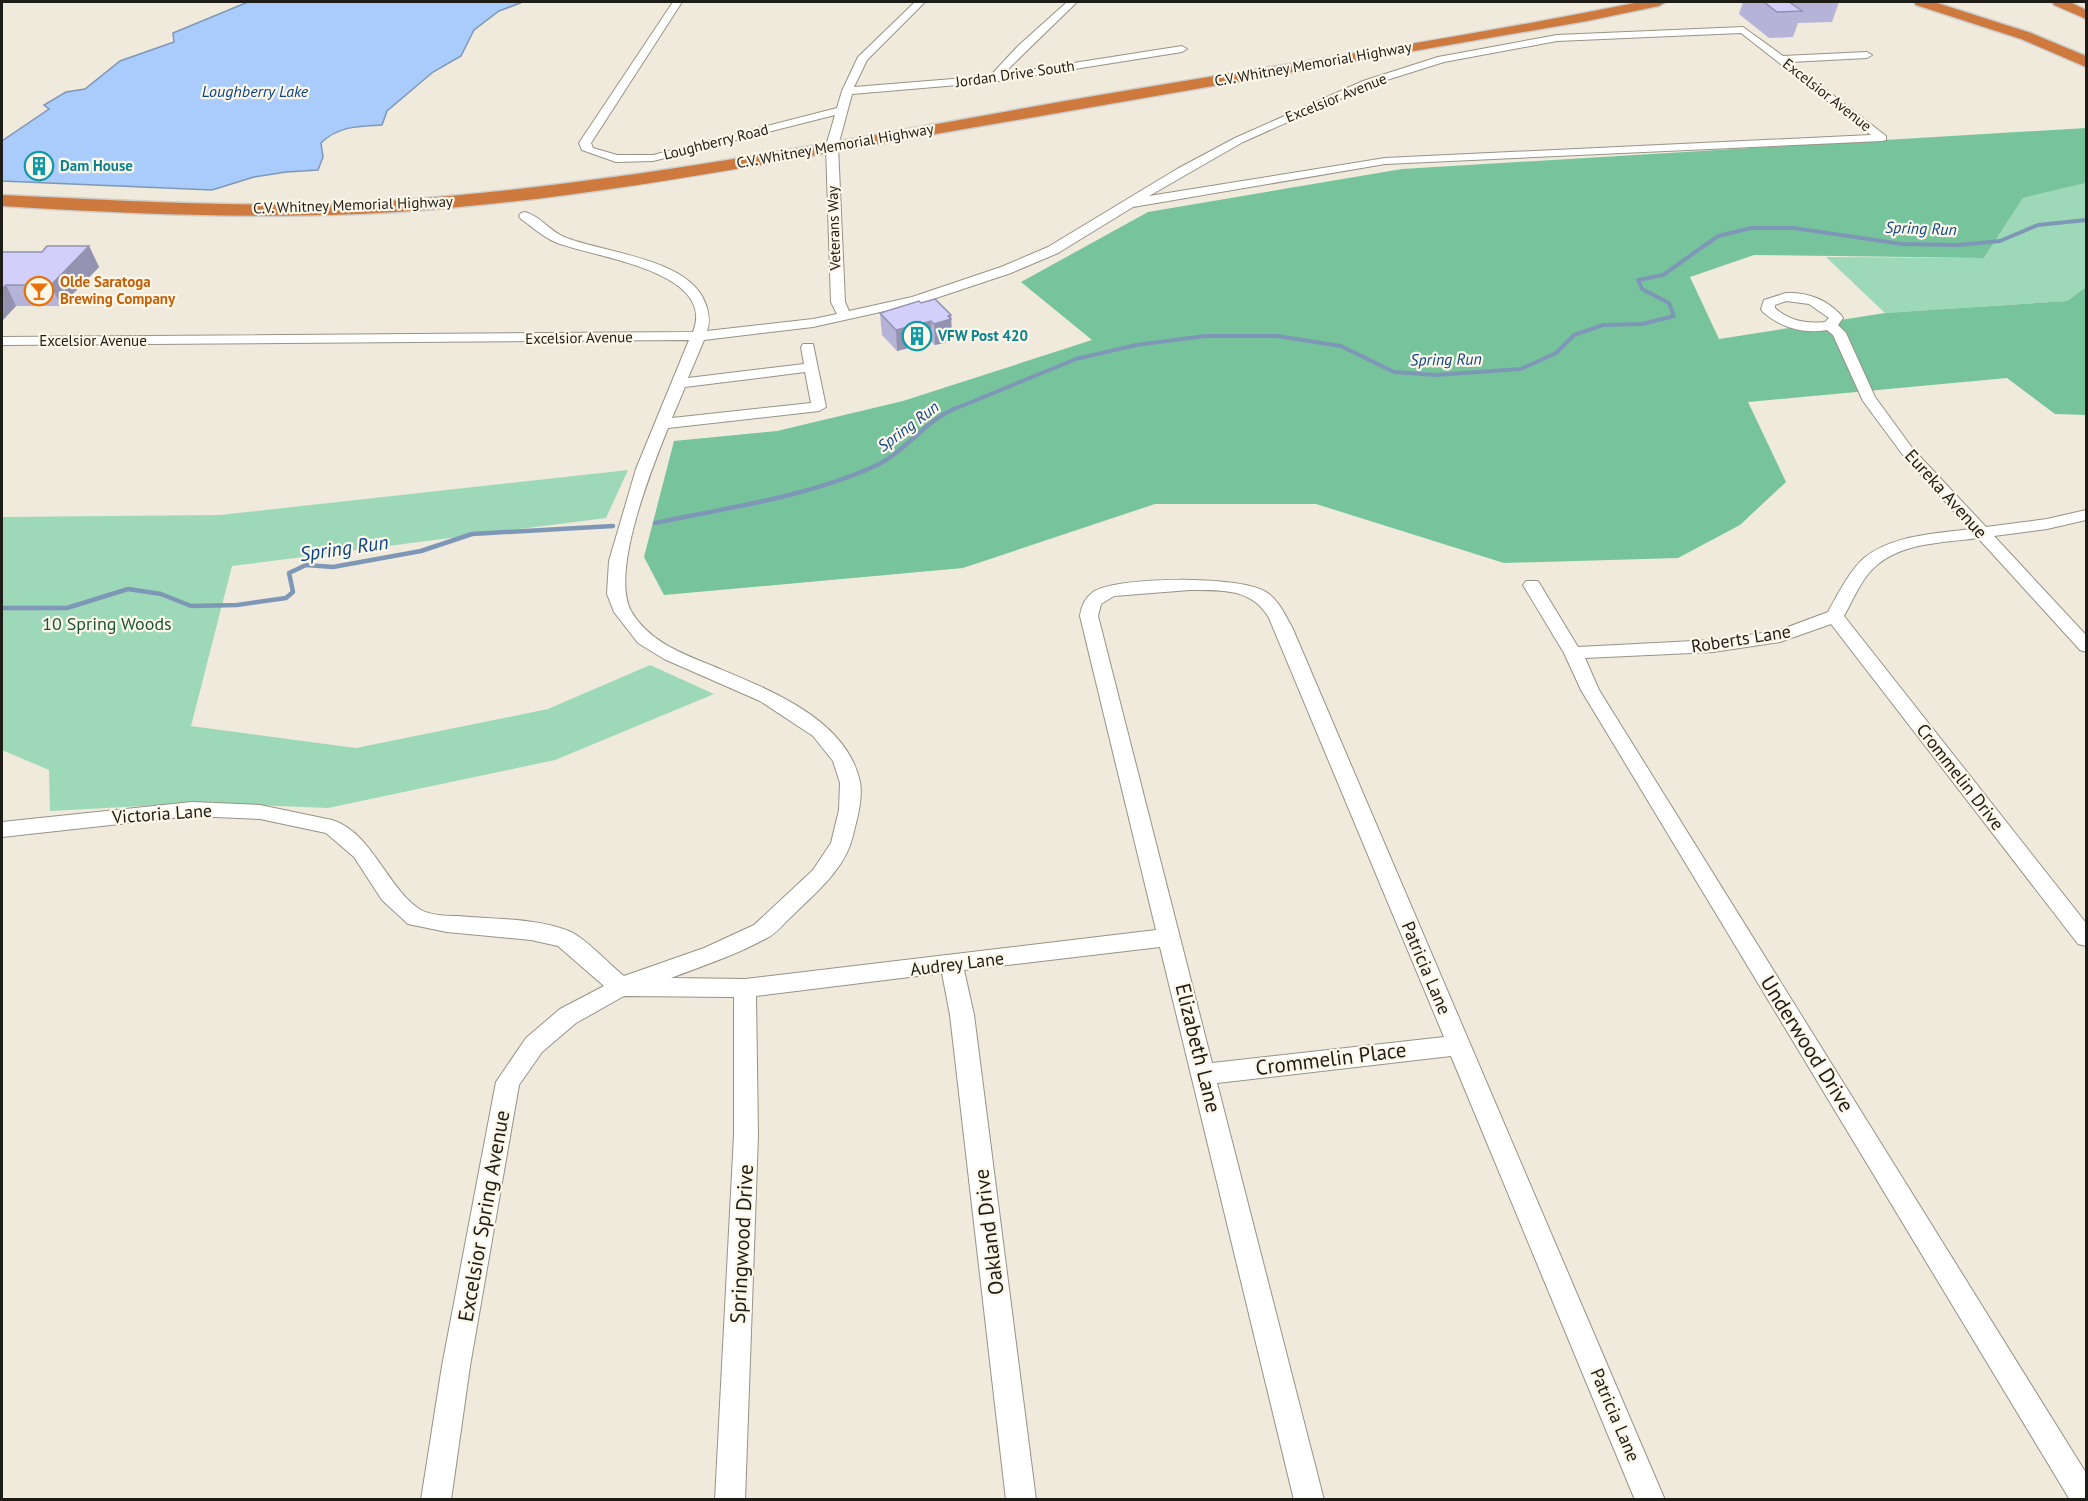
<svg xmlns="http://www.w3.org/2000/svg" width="2088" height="1501" viewBox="0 0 2088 1501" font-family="'PT Sans',sans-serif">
<rect width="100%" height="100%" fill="#efeadb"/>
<g fill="#9dd9b8">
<path d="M2086,183V287L2067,301L1885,313L1826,257L1984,258L2023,198Z"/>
<path d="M628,470L606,518L232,566L191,726L356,748L548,709L650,665L714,694L555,760L328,808L200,803L50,811L49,770L2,750V517L220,515Z"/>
</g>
<path fill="#77c49c" d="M2086,128V183L2023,198L1984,258L1754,255L1690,277L1719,339L1885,313L2067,301L2086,287V415L2055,414L2007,378L1748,402L1786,482L1740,525L1678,558L1504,563L1316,504H1155L963,568L664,595L644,557L674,441L777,431L903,401L1092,340L1021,282L1148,212L1402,169Z"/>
<path fill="#a9ccfc" stroke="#7f97b7" stroke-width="1.5" d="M248,2H523L499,11L474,30L461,56L433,72L387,111L382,125C359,126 338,126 321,143L323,157L318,170L286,172L254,177L212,190L2,181V141L49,109L44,105L66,92L85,89L120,61L174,42L173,33Z"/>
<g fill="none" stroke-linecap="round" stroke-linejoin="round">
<path stroke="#7f97b7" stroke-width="4" d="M952,410L1076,359L1136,345L1205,336H1277L1341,346L1394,372L1435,375L1521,369L1556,353L1574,335L1603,325L1642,324L1674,316L1669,303L1642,289L1638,280L1663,275L1718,236L1751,228H1794L1902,244L1958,245L2000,241L2038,225L2086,220"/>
<g stroke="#7f97b7" stroke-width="4.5">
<path d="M655,523C727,508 811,496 877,465C906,451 926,420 956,408"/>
<path d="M2,608H67L128,589L161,594L191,606L237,605L286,598L293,592L289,573L306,565L333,567L421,551L472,534L613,526"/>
</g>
<g stroke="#979385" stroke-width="2">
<g id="minor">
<path d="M673,2H682L591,143L593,148L617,155H653L837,108L842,91L858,57L915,2H925L867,60L854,87L990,76L1018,46L1067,2H1077L1003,74L1182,46L1187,49L1182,52L993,82L852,94L838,146L845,302L849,311L912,297L1001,267L1048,247L1177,169L1235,138L1363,81L1438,57L1557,35L1743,27L1783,56L1867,52L1872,55L1867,58L1790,62L1886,136V140L1882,141L1385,164L1133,207L1058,253L1011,273L921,303L813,327L704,340L688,378L804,364L801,347L803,344H813L826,407L819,411L668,428C652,468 610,572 631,611C648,640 678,652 708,664C762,687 846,716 860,782C863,799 857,819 853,835C846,869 814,894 791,917C783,924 776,934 767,938C736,955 703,966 671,978L745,979L1156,930L1080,616C1081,607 1085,598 1093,592C1119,576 1237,576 1264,591C1278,598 1285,615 1292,627L1665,1500H1635L1451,1056L1217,1083L1324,1500H1294L1160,947L964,970L974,1015L1036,1500H1006L950,1015L942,973L756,996L758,1135L745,1500H715L734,1135V997L624,996L576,1023L542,1052L519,1085L470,1366L451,1500H421L442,1366L496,1082L526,1038L560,1009L604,986L558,946L531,940L447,932L408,924L382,900L354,857L326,833L260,819L192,816L2,837V822L192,802L260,805L332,820C372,832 387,889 421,910C430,915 447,916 457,916C492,919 540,918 571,932C586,939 610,965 624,976L704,948L754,925L813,870L831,843L839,810L840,783L833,761L813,736L760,701L664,659L638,643L614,612L607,594L609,561L636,469L689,340L2,345V337L693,332C718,270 590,257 555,242C543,237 531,226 521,219L519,216L521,213L525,212C540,216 550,231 564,237C606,254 694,258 707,308C709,316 710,323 707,331L813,319L837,314L831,302L826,146L835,115L653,161L616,162L582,150L579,143ZM1741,33L1871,135L1385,158L1149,196L1243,142L1371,85L1444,62L1557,41ZM805,372L811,403L672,418L685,387ZM1190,590C1221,590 1252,588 1269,618L1444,1037L1212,1063L1098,616L1101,604L1114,596Z"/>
<path d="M1786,293C1807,292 1826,299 1841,315L1843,318L1838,325L1846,333L1875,397L1913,449L1986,527L2047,519L2086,510V520L2047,529L1994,536L2086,635V652L2080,650L1978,538C1944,543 1904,542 1877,565C1862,577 1853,600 1844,616L2086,923V946L2078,944L1831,624L1780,642L1713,652L1585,658L1599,690L2086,1473V1500H2070L1581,690L1564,653L1523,585L1526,581H1538L1578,647L1713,640L1777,631L1828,612C1837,596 1850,570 1864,558C1892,535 1935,534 1970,529L1903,455L1863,401L1833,335L1827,330C1804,334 1781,328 1763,312L1761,309L1764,300ZM1786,301L1809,304L1829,318L1825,322C1806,324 1789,321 1775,308V305Z"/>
</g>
</g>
<g stroke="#cdcdcc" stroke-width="3">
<g id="highway">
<path d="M1640,2H1666L1659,6L1587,21C1362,60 1138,99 913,138C741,168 570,201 396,212C265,220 132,214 2,206V195C135,201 268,210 401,200C636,183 868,135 1100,95C1279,65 1462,38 1640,2Z"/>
<path d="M1914,2H1934L2031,33L2086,56V67L2021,39L1916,5Z"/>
<path d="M2052,2H2070L2086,10V19L2054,5Z"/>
</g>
</g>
<use href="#minor" fill="#fff" fill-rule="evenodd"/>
<use href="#highway" fill="#ce7a3e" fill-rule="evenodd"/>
</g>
<g fill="#b5b3d8">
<path d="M1743,2H1839L1832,22L1798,23L1793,37L1769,38L1739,14Z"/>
<path d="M89,246L99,267L61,306H16L3,320H2V252H42Z"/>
<path d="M921,303L951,315L952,341L935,345L932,342L897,351L882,335L880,313Z"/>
</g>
<g fill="#9392b0">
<path d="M89,246L99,267L61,306L51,285Z"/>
<path d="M6,285L16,306L3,320L2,317V289Z"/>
<path d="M951,315L952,341L935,345L934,324L948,316Z"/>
<path d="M931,321L932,342L897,351L896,330Z"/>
</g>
<g fill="#d2d0fb" stroke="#9392b0" stroke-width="1.5">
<path d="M1764,2H1789L1802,11L1777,12Z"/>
<path d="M47,246H89L51,285H6L2,289V252H42Z"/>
<path d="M935,299L951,315L948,316L951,319L934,324L931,321L896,330L880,313L919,301L921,303Z"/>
</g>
<defs>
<g id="building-ring" transform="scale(1.5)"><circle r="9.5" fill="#fcf7e8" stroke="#0f9aa8" stroke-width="1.5"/><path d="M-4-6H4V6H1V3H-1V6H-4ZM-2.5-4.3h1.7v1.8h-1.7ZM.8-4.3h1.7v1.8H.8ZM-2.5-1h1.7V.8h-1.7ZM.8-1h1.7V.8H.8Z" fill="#0f9aa8"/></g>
<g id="bar-ring" transform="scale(1.5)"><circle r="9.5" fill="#fcf7e8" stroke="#e8710a" stroke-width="1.5"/><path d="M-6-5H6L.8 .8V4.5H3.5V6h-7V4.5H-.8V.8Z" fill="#e8710a"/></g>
</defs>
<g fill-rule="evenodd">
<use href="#building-ring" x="39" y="166"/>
<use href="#bar-ring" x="39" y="291"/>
<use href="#building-ring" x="917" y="336"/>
</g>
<g text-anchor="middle" stroke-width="4.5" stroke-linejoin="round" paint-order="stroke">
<g font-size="15" fill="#1d1c16" stroke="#fcf7e8">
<text transform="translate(1313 64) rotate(-10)" y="5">C.V. Whitney Memorial Highway</text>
<text transform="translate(1015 74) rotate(-8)" y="5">Jordan Drive South</text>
<text transform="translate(1827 95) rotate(38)" y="5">Excelsior Avenue</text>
<text transform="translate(1336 98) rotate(-22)" y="5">Excelsior Avenue</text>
<text transform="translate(716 142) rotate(-14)" y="5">Loughberry Road</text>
<text transform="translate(835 146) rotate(-10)" y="5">C.V. Whitney Memorial Highway</text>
<text transform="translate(353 205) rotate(-2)" y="5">C.V. Whitney Memorial Highway</text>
<text transform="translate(834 228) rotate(-92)" y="5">Veterans Way</text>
<text transform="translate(579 338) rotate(-1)" y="5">Excelsior Avenue</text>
<text x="93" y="346">Excelsior Avenue</text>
</g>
<g font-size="15" font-weight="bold" fill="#0d838f" stroke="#fcf7e8" text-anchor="start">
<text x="60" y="171">Dam House</text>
<text x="938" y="341">VFW Post 420</text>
</g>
<g font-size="15" font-weight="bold" fill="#c56008" stroke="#fcf7e8" text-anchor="start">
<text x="60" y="287">Olde Saratoga<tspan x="60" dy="17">Brewing Company</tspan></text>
</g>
<g font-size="16" font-style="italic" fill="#0b4388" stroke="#fcf7e8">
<text x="255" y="97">Loughberry Lake</text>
<text transform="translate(1921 228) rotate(2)" y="6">Spring Run</text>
<text transform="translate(1446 359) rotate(-1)" y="6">Spring Run</text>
<text transform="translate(908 426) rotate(-37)" y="6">Spring Run</text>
</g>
<g font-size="18" fill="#1d1c16" stroke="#fcf7e8">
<text transform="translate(1946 494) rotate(48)" y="6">Eureka Avenue</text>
<text transform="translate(1741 639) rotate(-9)" y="6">Roberts Lane</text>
<text transform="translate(1960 777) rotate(52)" y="6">Crommelin Drive</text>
<text transform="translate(162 814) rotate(-4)" y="6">Victoria Lane</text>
<text transform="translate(957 964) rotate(-7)" y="6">Audrey Lane</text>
<text transform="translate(1426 968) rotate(67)" y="6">Patricia Lane</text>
<text transform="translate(1615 1415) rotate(67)" y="6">Patricia Lane</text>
</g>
<g font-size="18" fill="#185439" stroke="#fcf7e8">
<text x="107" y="630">10 Spring Woods</text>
</g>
<g font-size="20" font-style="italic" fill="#0b4388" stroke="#fcf7e8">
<text transform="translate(344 548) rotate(-8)" y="7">Spring Run</text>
</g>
<g font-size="21" fill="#1d1c16" stroke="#fcf7e8">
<text transform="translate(1807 1044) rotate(58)" y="7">Underwood Drive</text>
<text transform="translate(1198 1048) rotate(76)" y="7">Elizabeth Lane</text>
<text transform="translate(1331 1059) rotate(-7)" y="7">Crommelin Place</text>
<text transform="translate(484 1216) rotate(-80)" y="7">Excelsior Spring Avenue</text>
<text transform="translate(989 1232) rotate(-97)" y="7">Oakland Drive</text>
<text transform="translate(742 1244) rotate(-87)" y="7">Springwood Drive</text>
</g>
</g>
<rect width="2088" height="1501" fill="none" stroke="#1d1c16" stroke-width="6"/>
</svg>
